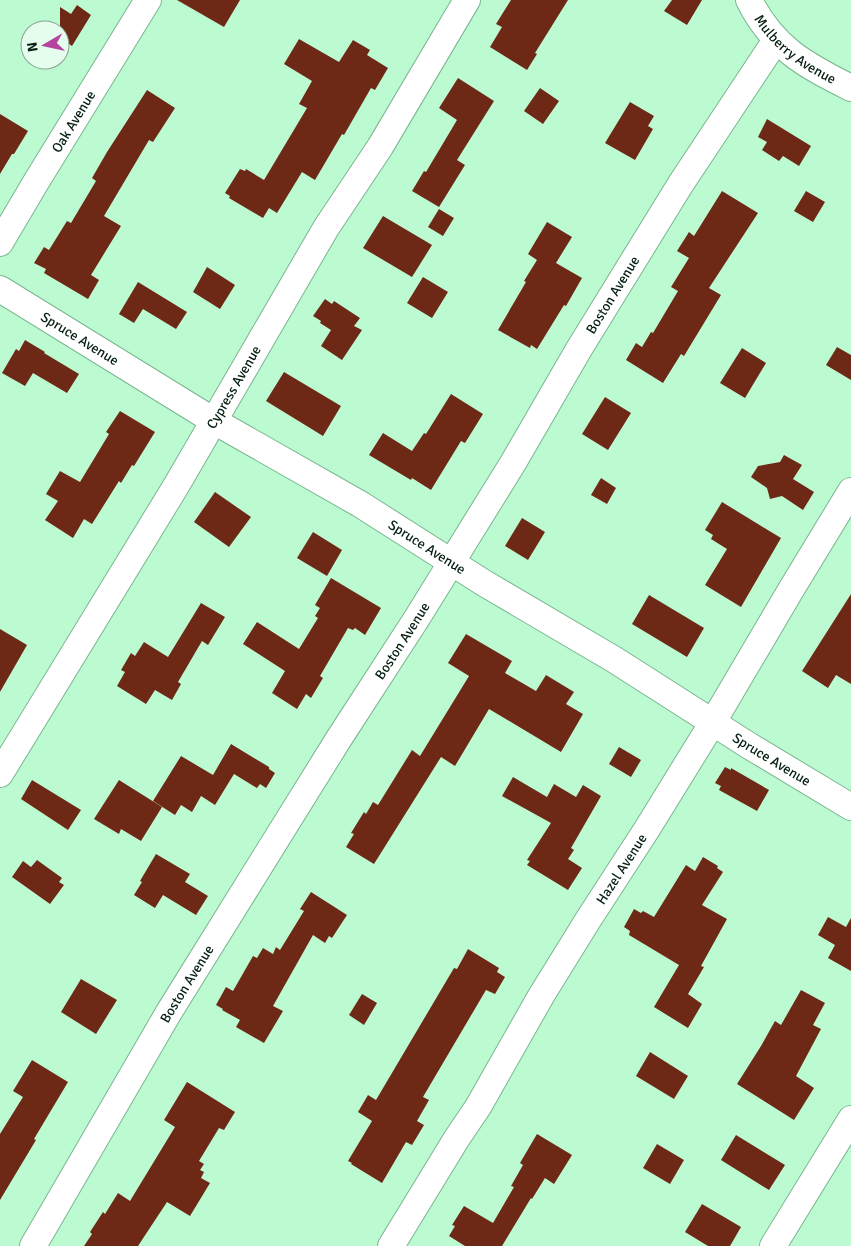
<svg xmlns="http://www.w3.org/2000/svg" width="851" height="1246" viewBox="0 0 851 1246" font-family="Signika,sans-serif">
<rect width="100%" height="100%" fill="#bcfad2"/>
<g fill="#6e2916">
<path d="M177,0H240L224,27Z"/>
<path d="M511,0H568L535,53L537,54L527,70L490,47L502,27L496,24Z"/>
<path d="M672,0H702L687,25L664,11Z"/>
<path d="M77,5L91,15L72,46L60,38V7L71,14Z"/>
<path d="M299,39L339,62L353,40L370,50L367,55L388,68L375,90L371,88L344,135L342,134L315,180L302,172L277,213L269,208L263,218L229,198L230,196L225,193L240,169L245,171L246,169L264,180L307,108L299,104L312,81L284,64Z"/>
<path d="M458,78L494,101L457,160L465,165L439,207L412,191L424,171L426,172L457,120L439,108Z"/>
<path d="M540,88L559,101L543,124L524,111Z"/>
<path d="M147,90L175,108L153,142L149,140L104,216L121,226L91,275L99,280L88,299L44,273L46,269L34,263L44,247L49,250L67,221L71,223L96,181L92,178L107,152Z"/>
<path d="M630,102L654,116L648,126L653,129L635,160L605,143Z"/>
<path d="M0,114L28,131L14,154H12L0,174Z"/>
<path d="M767,119L811,146L799,166L783,156L779,161L762,150L767,142L758,137Z"/>
<path d="M722,191L758,213L709,288L721,295L684,356L681,354L663,383L626,360L636,343L642,347L651,332L653,333L678,291L671,287L689,258L677,251L689,232L694,236Z"/>
<path d="M806,191L825,202L813,222L794,211Z"/>
<path d="M439,209L454,218L443,236L428,227Z"/>
<path d="M383,216L432,245L412,277L363,248Z"/>
<path d="M547,222L572,237L556,263L582,278L566,306L564,305L537,349L531,345L530,348L498,330L526,282L524,281L537,260L528,254Z"/>
<path d="M207,267L235,285L220,309L193,292Z"/>
<path d="M423,277L448,292L432,318L407,303Z"/>
<path d="M138,282L187,312L176,329L143,309L134,323L119,314Z"/>
<path d="M325,299L332,304L334,301L360,318L354,326L362,330L342,360L321,346L331,330L320,323L321,321L313,316Z"/>
<path d="M25,340L45,352L44,353L79,374L67,393L33,373L25,386L2,373L16,349L19,351Z"/>
<path d="M837,347L851,355V380L826,365Z"/>
<path d="M742,348L766,363L745,398L720,383Z"/>
<path d="M284,372L341,406L323,436L266,401Z"/>
<path d="M451,394L483,414L465,443L461,441L431,490L412,478L411,480L369,455L383,433L412,451L424,433L426,434Z"/>
<path d="M605,397L631,413L608,450L582,434Z"/>
<path d="M120,411L155,432L134,466L132,465L121,483L119,481L92,524L84,519L73,538L45,520L58,501L46,494L60,471L80,482L109,434L106,432Z"/>
<path d="M784,455L802,465L793,479L814,492L803,510L782,496L770,499L767,488L751,477L758,466L780,462Z"/>
<path d="M601,478L616,488L607,504L591,495Z"/>
<path d="M215,492L251,517L229,547L194,522Z"/>
<path d="M722,502L781,538L741,607L705,585L727,549L711,539L713,535L705,530Z"/>
<path d="M522,518L545,532L528,560L505,546Z"/>
<path d="M313,532L342,550L327,576L297,558Z"/>
<path d="M331,578L381,608L365,635L355,628L353,630L348,628L320,676L323,678L311,698L306,694L297,709L272,693L285,671L243,644L257,622L299,649L318,618L315,616L320,608L315,605Z"/>
<path d="M851,594V684L836,675L828,688L802,671Z"/>
<path d="M649,595L704,628L687,657L632,624Z"/>
<path d="M201,603L225,617L208,645L202,641L178,682L181,684L172,700L155,690L146,704L117,686L125,672L121,670L131,653L135,656L144,642L168,657Z"/>
<path d="M0,629L27,645L0,692Z"/>
<path d="M466,634L512,661L505,673L536,691L546,675L574,692L566,704L583,714L561,752L489,709L455,766L441,757L374,864L346,847L354,834L351,833L364,812L366,814L373,802L378,805L412,750L420,756L469,676L448,663Z"/>
<path d="M231,744L269,767V769L275,773L266,788L260,784L257,788L234,774L215,805L201,796L192,812L181,805L175,815L153,801L181,756L213,775Z"/>
<path d="M619,747L641,760L631,777L609,764Z"/>
<path d="M725,767L731,770V768L769,790L757,811L719,790L721,786L715,783Z"/>
<path d="M513,777L547,797L554,784L576,797L583,785L601,796L571,848L574,850L568,859L582,868L568,890L527,865L530,861L527,860L551,823L502,796Z"/>
<path d="M32,780L81,810L68,830L21,799Z"/>
<path d="M119,780L162,807L141,841L121,829L119,834L94,819Z"/>
<path d="M156,854L190,874L185,882L208,896L196,915L163,895L155,908L134,895L142,882L140,881Z"/>
<path d="M703,857L718,866L717,868L723,872L702,905L727,919L701,966L704,967L688,994L702,1004L688,1028L654,1007L679,965L629,935L630,931L624,927L634,909L641,913L643,911L654,917L686,865L695,871Z"/>
<path d="M37,860L62,878L59,882L64,885L50,904L12,877L23,861L31,867Z"/>
<path d="M311,892L347,915L332,938L329,936L325,943L313,935L273,1006L283,1011L264,1043L236,1027L240,1020L222,1010L223,1009L216,1005L226,987L233,991L253,956L257,958L263,948L273,954L276,947L280,950L304,911L300,909Z"/>
<path d="M828,917L846,927L851,918V971L828,958L835,945L818,935Z"/>
<path d="M468,949L499,968L497,972L505,977L495,994L486,990L423,1097L429,1100L417,1121L424,1125L412,1145L406,1142L382,1183L351,1164L352,1163L348,1161L372,1121L358,1112L368,1095L376,1100L454,968L457,969Z"/>
<path d="M81,979L117,1000L96,1034L61,1012Z"/>
<path d="M801,990L825,1003L813,1025L821,1029L796,1076L814,1088L794,1120L737,1084L761,1046L775,1021L781,1025Z"/>
<path d="M362,994L377,1003L364,1025L349,1015Z"/>
<path d="M650,1052L688,1076L674,1099L636,1076Z"/>
<path d="M32,1060L68,1082L34,1139L36,1140L0,1200V1134L23,1097L13,1091Z"/>
<path d="M187,1082L235,1112L224,1130L219,1128L199,1161L204,1164L200,1170L204,1172L201,1178L210,1183L190,1216L167,1202L138,1246H84L92,1234L90,1232L103,1212L105,1214L118,1193L130,1201L175,1127L164,1120Z"/>
<path d="M537,1134L572,1155L554,1184L545,1178L532,1199L531,1198L502,1246H465L449,1236L455,1226L452,1225L464,1206L493,1223L514,1187L511,1186L523,1165L520,1163Z"/>
<path d="M736,1135L785,1165L769,1190L721,1160Z"/>
<path d="M657,1144L684,1160L670,1184L643,1168Z"/>
<path d="M702,1204L741,1227L730,1246H708L685,1232Z"/>
</g>
<g fill="none" stroke-linecap="round" stroke-linejoin="round">
<g stroke="#7ab58f" stroke-width="28">
<g id="street">
<path id="s1" d="M749,0C773,48 805,65 851,88"/>
<path id="s2" d="M0,243L36,182L148,0"/>
<path id="s3" d="M0,289L214,421L360,504L484,583L615,660L748,745L851,807"/>
<path id="s4" d="M0,774L176,486L326,228L380,147L467,0"/>
<path id="s5" d="M33,1246L169,1012L338,740L417,618L513,463L579,349L680,185L776,40"/>
<path id="s6" d="M391,1246L457,1138L478,1107L541,996L588,920L647,829L713,722L792,588L851,491"/>
<path d="M773,1246L851,1119"/>
</g>
</g>
<use href="#street" stroke="#fff" stroke-width="26"/>
</g>
<g text-anchor="middle" stroke-width="5" stroke-linejoin="round" paint-order="stroke">
<g font-size="14" fill="#061f11" stroke="#e5fded">
<text dy="5" stroke="none"><textPath href="#s1" startOffset="69">Mulberry Avenue</textPath></text>
<text dy="5" stroke="none"><textPath href="#s2" startOffset="142">Oak Avenue</textPath></text>
<text dy="5" stroke="none"><textPath href="#s5" startOffset="1114">Boston Avenue</textPath></text>
<text dy="5" stroke="none"><textPath href="#s3" startOffset="94">Spruce Avenue</textPath></text>
<text dy="5" stroke="none"><textPath href="#s4" startOffset="452">Cypress Avenue</textPath></text>
<text dy="5" stroke="none"><textPath href="#s3" startOffset="499">Spruce Avenue</textPath></text>
<text dy="5" stroke="none"><textPath href="#s5" startOffset="709">Boston Avenue</textPath></text>
<text dy="5" stroke="none"><textPath href="#s3" startOffset="904">Spruce Avenue</textPath></text>
<text dy="5" stroke="none"><textPath href="#s6" startOffset="442">Hazel Avenue</textPath></text>
<text dy="5" stroke="none"><textPath href="#s5" startOffset="304">Boston Avenue</textPath></text>
</g>
</g>
<g transform="translate(45 45) rotate(261)"><circle r="24" fill="#e5fded" stroke="#8ca495"/>
<path d="M0-4L9 19L0 12L-9 19Z" fill="#b645a1"/>
<text y="-8" font-size="14" font-weight="bold" text-anchor="middle" fill="#061f11">N</text>
</g>
</svg>
